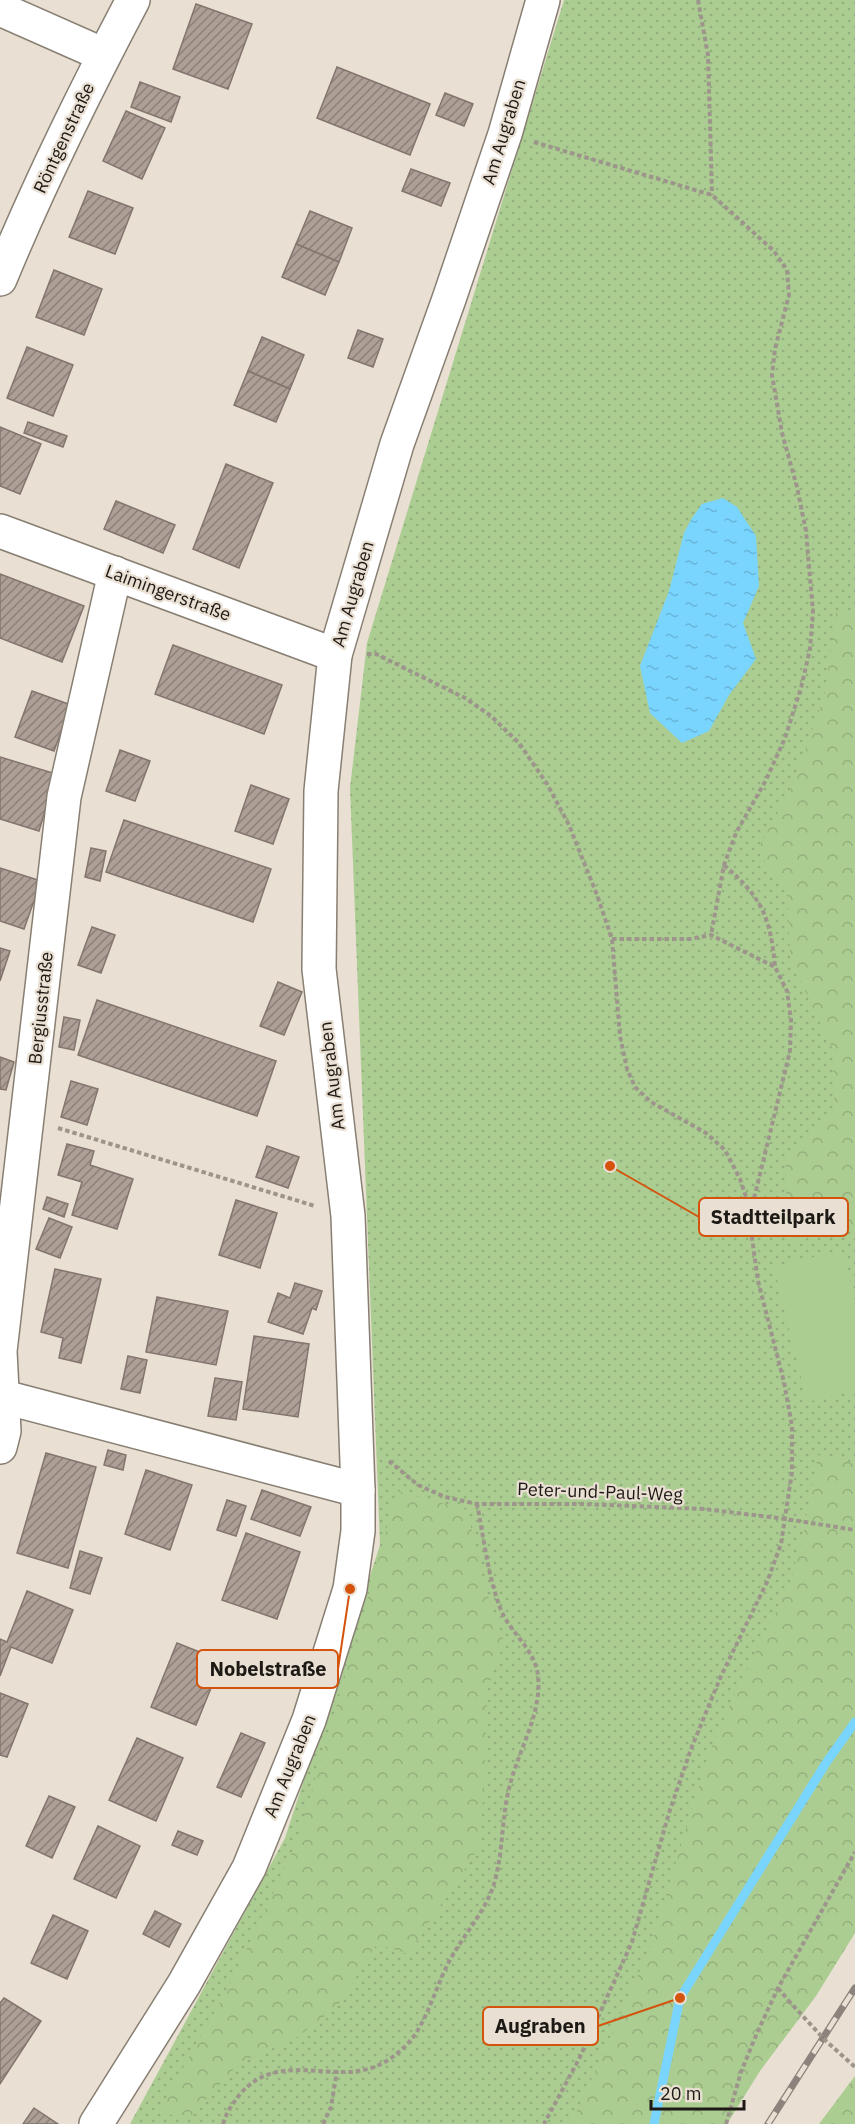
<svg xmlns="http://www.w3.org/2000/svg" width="855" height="2124" viewBox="0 0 855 2124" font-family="'IBM Plex Sans',sans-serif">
<defs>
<pattern id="grass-dots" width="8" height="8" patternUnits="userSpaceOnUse" patternTransform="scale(1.5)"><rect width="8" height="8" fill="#abcd92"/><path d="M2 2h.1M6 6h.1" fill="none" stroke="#93af7d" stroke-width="1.8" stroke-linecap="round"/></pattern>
<pattern id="forest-crowns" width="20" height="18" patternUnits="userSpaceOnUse" patternTransform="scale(1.5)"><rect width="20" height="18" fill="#abcd92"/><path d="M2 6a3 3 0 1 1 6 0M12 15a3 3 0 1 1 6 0" fill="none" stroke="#93af7d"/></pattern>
<pattern id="water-ripples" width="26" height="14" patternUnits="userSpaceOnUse" patternTransform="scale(1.5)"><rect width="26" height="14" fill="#79d4fe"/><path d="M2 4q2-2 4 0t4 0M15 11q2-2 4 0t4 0" fill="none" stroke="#68b5d9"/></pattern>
<pattern id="building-hatch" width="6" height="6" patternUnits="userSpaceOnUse" patternTransform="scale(1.5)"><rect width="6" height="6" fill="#ad9e96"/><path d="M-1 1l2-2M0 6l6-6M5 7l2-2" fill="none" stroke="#8c8079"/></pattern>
</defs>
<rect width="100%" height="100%" fill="#e9dfd2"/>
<path fill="url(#grass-dots)" d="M564,0H855V1810L683,2124H130L285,1838L380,1545L350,788L367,643Z"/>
<g fill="url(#forest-crowns)">
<path d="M855,610V1230L788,1242L785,1156L834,1114L833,1050L790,959L788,897L757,850L792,787L824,697L836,611Z"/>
<path d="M818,1455L855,1463V1933L816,1996L760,2071L727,2124H570L578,2109L650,1948L709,1753L740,1682L789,1586L803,1535Z"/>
<path d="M397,1491L467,1510L486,1591L504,1642L487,1692L485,1774L479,1848L408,1954L377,1944L337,2007L296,2038L239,2063L187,2121L159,2110L228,1988L296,1844L365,1608Z"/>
<path d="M855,2076V2124H819Z"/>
</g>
<path fill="#abcd92" d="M842,1250L855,1301V1390L807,1402L774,1267Z"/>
<path fill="url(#water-ripples)" d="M723,498L737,507L756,536L759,586L743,623L756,659L729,695L709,731L682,743L650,713L640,666L669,591L684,533L692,518L702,504Z"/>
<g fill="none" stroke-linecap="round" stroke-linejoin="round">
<path stroke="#79d4fe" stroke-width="9" d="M654,2124L680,1998L826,1763L855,1722"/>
</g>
<g fill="url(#building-hatch)" stroke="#83756e" stroke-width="1.5">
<path d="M196,4L252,24L228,89L173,69Z"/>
<path d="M337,67L430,104L410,155L317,118Z"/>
<path d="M140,82L180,97L171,122L131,107Z"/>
<path d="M445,93L473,104L464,126L436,115Z"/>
<path d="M126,111L165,128L142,179L103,161Z"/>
<path d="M411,169L450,183L441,206L402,191Z"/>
<path d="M88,191L133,208L115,254L69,237Z"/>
<path d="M310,211L352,228L339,262L296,244Z"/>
<path d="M296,244L339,262L325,295L282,277Z"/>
<path d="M54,270L102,289L84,335L36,317Z"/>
<path d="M358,330L383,339L373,367L348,358Z"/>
<path d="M262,337L304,355L290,389L248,371Z"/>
<path d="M27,347L73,365L53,416L7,398Z"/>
<path d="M248,371L290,389L276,422L234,405Z"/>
<path d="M28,422L67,436L63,447L24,433Z"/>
<path d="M0,427L41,444L20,494L0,486Z"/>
<path d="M226,464L273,483L239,568L193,549Z"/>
<path d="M116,501L175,525L163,553L104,529Z"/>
<path d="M0,574L84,606L62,662L0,638Z"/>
<path d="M173,645L282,685L264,734L155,694Z"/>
<path d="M32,691L71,705L54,751L15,737Z"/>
<path d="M120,750L150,761L135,801L106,791Z"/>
<path d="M0,757L56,774L39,831L0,819Z"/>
<path d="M251,785L289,799L273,844L235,831Z"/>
<path d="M124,820L271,869L253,922L106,872Z"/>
<path d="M91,848L106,851L100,881L85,877Z"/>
<path d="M0,868L41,881L24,929L0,921Z"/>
<path d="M92,927L115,935L101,973L78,965Z"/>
<path d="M0,948L10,951L0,981Z"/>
<path d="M278,982L302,992L284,1035L260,1026Z"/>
<path d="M97,1000L276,1061L257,1116L78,1055Z"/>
<path d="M64,1017L80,1020L74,1050L59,1047Z"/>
<path d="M0,1057L14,1062L6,1090L0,1089Z"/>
<path d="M71,1081L98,1089L87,1125L61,1117Z"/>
<path d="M67,1144L94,1151L90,1165L133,1179L117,1229L72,1215L82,1182L58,1175Z"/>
<path d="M267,1146L299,1157L288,1188L256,1177Z"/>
<path d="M47,1197L68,1204L64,1217L43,1209Z"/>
<path d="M236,1200L277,1213L260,1268L219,1255Z"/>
<path d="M49,1218L72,1227L60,1258L36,1249Z"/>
<path d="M55,1269L101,1279L81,1363L59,1358L63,1338L41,1332Z"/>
<path d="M295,1283L322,1291L316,1310L312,1308L303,1334L268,1322L278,1293L290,1298Z"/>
<path d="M157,1297L228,1311L216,1365L146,1352Z"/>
<path d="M254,1336L309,1344L298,1417L243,1409Z"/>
<path d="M128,1356L147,1360L140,1393L121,1389Z"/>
<path d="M215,1378L242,1382L236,1420L208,1416Z"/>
<path d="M108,1450L126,1455L123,1470L104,1465Z"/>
<path d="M46,1453L96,1467L68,1568L17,1553Z"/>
<path d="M146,1470L192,1485L170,1550L125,1534Z"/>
<path d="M262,1490L311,1507L300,1536L251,1519Z"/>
<path d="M227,1500L246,1506L236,1536L217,1530Z"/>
<path d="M246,1533L300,1552L277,1619L222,1600Z"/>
<path d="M80,1551L102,1558L90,1594L70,1588Z"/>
<path d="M27,1591L73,1610L52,1663L11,1647L0,1676V1639L7,1642Z"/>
<path d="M177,1643L222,1661L196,1725L151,1707Z"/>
<path d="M0,1693L28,1704L7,1757L0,1755Z"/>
<path d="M241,1733L265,1743L241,1797L217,1787Z"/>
<path d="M137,1738L183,1758L156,1821L109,1800Z"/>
<path d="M49,1796L75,1807L52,1858L26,1846Z"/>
<path d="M98,1826L140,1846L116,1898L74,1879Z"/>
<path d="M178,1831L203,1841L197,1855L172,1845Z"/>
<path d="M155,1911L181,1924L169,1947L143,1934Z"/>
<path d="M53,1915L88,1931L67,1979L31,1963Z"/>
<path d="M4,1998L41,2021L0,2084V2003Z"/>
<path d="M34,2108L58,2124H23Z"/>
</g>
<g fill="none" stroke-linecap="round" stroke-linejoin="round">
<g stroke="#887f73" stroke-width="36">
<g id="minor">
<path d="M0,9L104,55"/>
<path d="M0,279C39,184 85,91 133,0"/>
<path d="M0,531L335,655"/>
<path d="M0,1396L358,1490"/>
<path d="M0,1447L4,1431L0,1351L64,797L115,573"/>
<path d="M96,2124L184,1984L249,1868L309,1720L350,1589L358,1531V1490L348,1216L319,969L321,791L335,655L397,444L449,299L505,134L543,0"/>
</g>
</g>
<g stroke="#9d958b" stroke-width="4" stroke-dasharray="4.5 3" stroke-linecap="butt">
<path d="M698,0L708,55L712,195"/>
<path d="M534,142L712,195L774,251L787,270L789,295L775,349L772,375L782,433L797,487L806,531L813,612L810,649L801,688L785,738L766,780L736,833L724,865L711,935"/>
<path d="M367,654H376L465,698L491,716L519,743L547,784L569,825L597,895L612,939L620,1036L627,1069L635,1087L651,1102L706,1133L725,1150L740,1179L751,1212L752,1238L758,1281L784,1382L792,1426V1472L781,1544L767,1582L721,1676L691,1749L669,1813L632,1942L579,2059L544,2124"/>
<path d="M724,865C762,898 770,916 775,966"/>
<path d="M612,939H690L711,935L775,967L787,991L791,1020L790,1051L751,1211"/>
<path d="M58,1128L315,1206"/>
<path d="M389,1461L418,1485L445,1497L477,1504H584L704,1509L786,1519L855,1530"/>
<path d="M778,1988L788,2000"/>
<path d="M223,2124C226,2112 234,2102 241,2093C280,2049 335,2086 379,2065C392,2059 405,2048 414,2036C430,2013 437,1983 451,1958C465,1933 485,1912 494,1884C504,1850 501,1815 511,1781C520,1748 542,1712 538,1676C535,1649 511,1634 501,1610C488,1577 484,1539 477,1504"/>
<path d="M323,2124L331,2107L337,2071"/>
<path d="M726,2124L741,2072L757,2033L778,1988L855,1852"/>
</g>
<use href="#minor" stroke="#fff" stroke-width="33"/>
<g stroke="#8c847c" stroke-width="7">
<path id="rail" d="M768,2124L855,1988"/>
</g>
<use href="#rail" stroke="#e9dfd2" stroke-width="4.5" stroke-dasharray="14" stroke-linecap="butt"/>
<path stroke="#9d958b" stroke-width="4" stroke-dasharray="4.5 3" stroke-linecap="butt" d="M788,2000L825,2040L855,2067"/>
</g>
<g text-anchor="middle" stroke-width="4.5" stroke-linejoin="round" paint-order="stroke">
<g font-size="18" fill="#1d1915" stroke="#e9dfd2">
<text transform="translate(504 132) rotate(-73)" y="6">Am Augraben</text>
<text transform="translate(64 138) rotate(-65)" y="6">Röntgenstraße</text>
<text transform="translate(168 593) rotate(20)" y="6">Laimingerstraße</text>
<text transform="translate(353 594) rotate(-74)" y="6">Am Augraben</text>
<text transform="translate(41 1008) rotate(-84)" y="6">Bergiusstraße</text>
<text transform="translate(332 1076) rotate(-97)" y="6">Am Augraben</text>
<text transform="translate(600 1492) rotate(2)" y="6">Peter-und-Paul-Weg</text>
<text transform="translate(290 1766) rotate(-68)" y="6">Am Augraben</text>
</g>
</g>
<path fill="none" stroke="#d4530d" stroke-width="2" d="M610 1166L699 1217M350 1589L338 1669M680 1998L598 2026"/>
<g fill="#d4530d" stroke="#e9dfd2" stroke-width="2">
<circle cx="610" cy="1166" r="6"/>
<circle cx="350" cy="1589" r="6"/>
<circle cx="680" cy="1998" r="6"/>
</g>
<g fill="#e9dfd2" stroke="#d4530d" stroke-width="2">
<rect x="699" y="1198" width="149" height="38" rx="6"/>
<rect x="197" y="1650" width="141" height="38" rx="6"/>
<rect x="483" y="2007" width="115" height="38" rx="6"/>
</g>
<g font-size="20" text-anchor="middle" font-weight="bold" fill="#1d1915">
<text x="773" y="1224">Stadtteilpark</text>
<text x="268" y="1676">Nobelstraße</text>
<text x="540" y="2033">Augraben</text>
</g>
<path d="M651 2100v9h93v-9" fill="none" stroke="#1d1915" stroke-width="3"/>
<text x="660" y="2100" font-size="18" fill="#1d1915" stroke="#e9dfd2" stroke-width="4.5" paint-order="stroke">20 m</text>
</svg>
